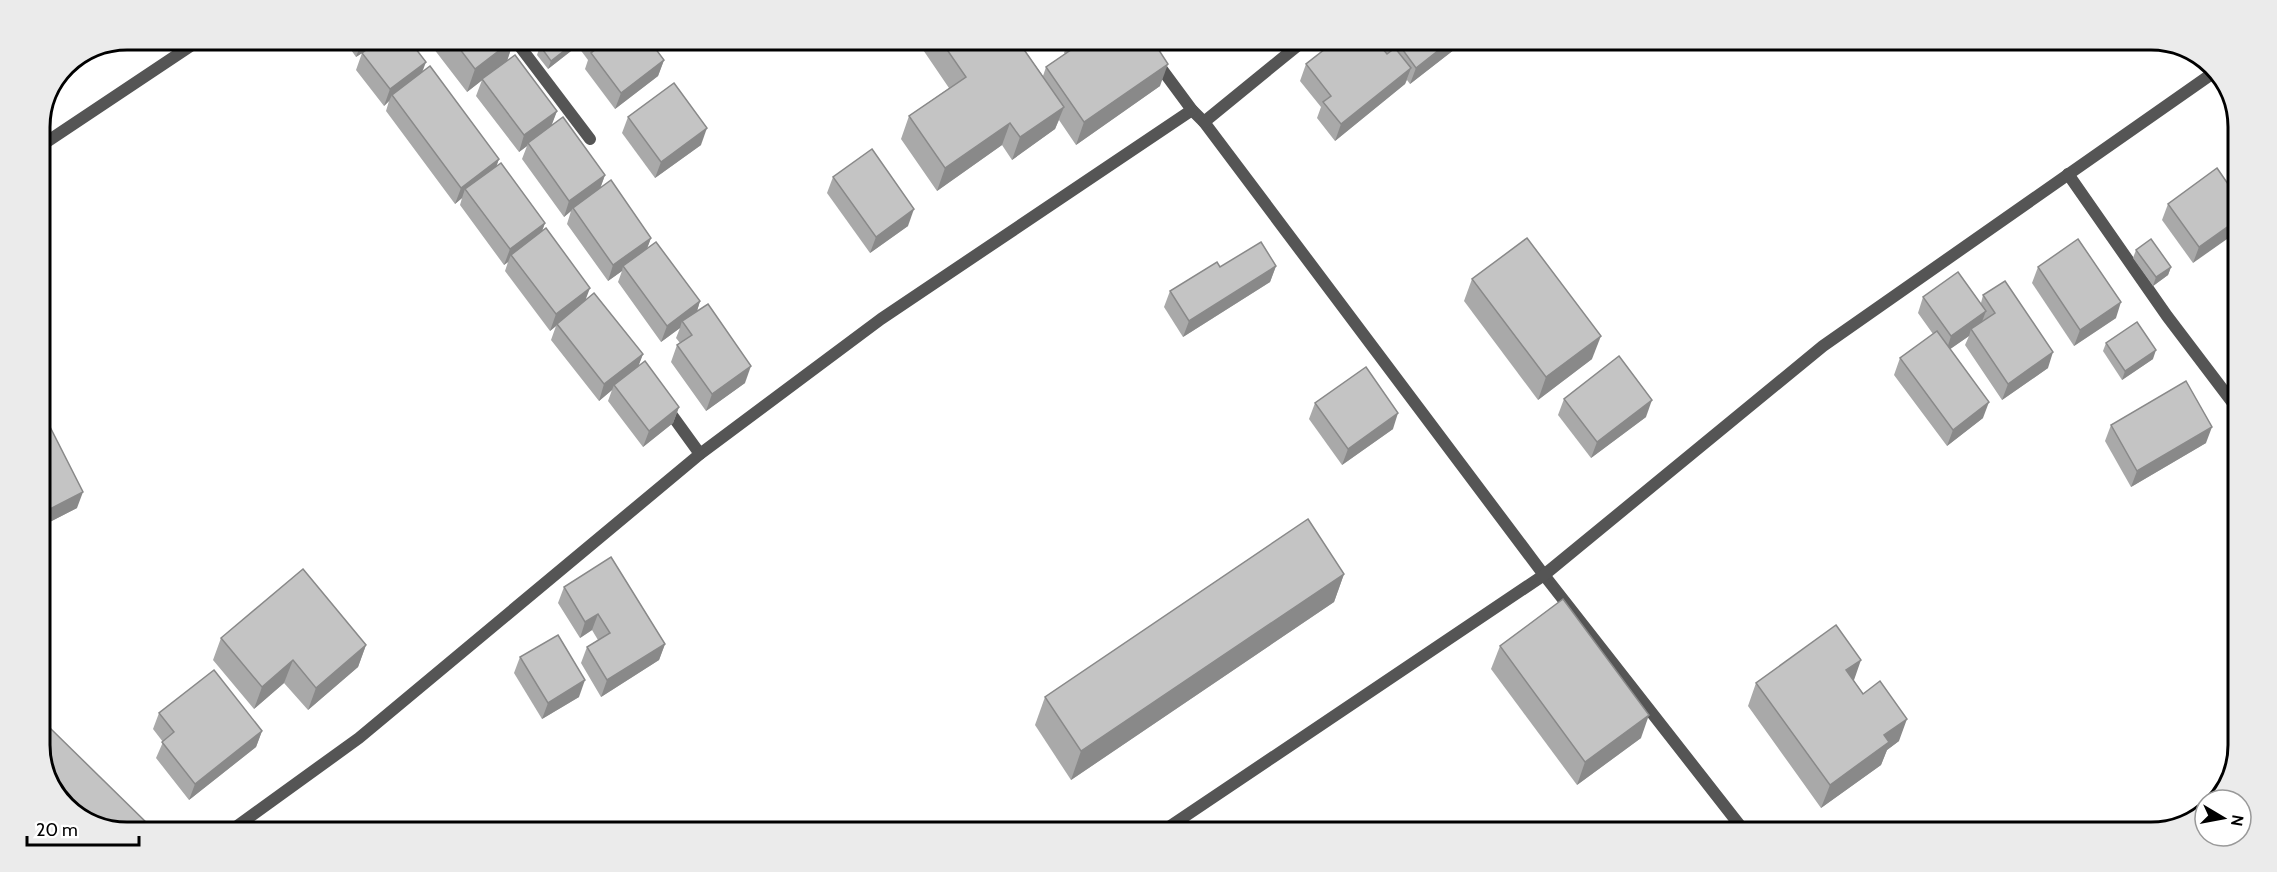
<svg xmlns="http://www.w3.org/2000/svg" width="2277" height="872" viewBox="0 0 2277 872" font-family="Cabin,sans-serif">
<rect width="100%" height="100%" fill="#fff"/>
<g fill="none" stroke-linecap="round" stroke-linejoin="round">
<g stroke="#555" stroke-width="12">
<path d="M515,40L590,139"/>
<path d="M1141,41L1192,110L1204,122L1544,575L1745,832"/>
<path d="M1204,122L1302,42"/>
<path d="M39,147L201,39"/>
<path d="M2068,174L2167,316L2236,407"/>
<path d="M666,407L700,454"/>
<path d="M233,829L359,738L700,454L881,319L1192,110"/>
<path d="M1163,831L1544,575L1823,346L2216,71"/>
</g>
</g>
<g fill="#a9a9a9">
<path d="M344,40H409L422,72L499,159L496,166L545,223L542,231L586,300L643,354L638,366L679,407L673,423L643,447L608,401L612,390L599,401L551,340L556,326L550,331L505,271L508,262L504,265L460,205L462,198L455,204L386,111L389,101L384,106L356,70L362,53L367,50L356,57Z"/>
<path d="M427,40H514L507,61L557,111L551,125L605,175L600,189L651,238L647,248L700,301L697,311L745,383L706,411L671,362L677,345L680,343L676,338L680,328L661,342L618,282L622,271L608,281L567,224L571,211L564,217L522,159L527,146L519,152L476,96L482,80L467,92Z"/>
<path d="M573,40H649L664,60L658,76L615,109L585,69L588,60Z"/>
<path d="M917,41H1018L1043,76L1046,67L1065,54L1064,53L1068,41H1153L1160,86L1076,145L1059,120L1055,129L1012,160L1002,145L937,191L901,139L909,116L949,88Z"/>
<path d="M1378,42H1464L1410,84L1407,80L1405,84L1335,141L1317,118L1321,107L1300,81L1306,64L1387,54Z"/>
<path d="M540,46L571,51L548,69L537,55Z"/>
<path d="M628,117L701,145L655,178L622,133Z"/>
<path d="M833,177L908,226L870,253L827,193Z"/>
<path d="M2237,197L2193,263L2162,220L2168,204Z"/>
<path d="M2136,250L2171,267L2168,275L2153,286L2133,258Z"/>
<path d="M1276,266L1270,282L1183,337L1164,307L1170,291L1220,267Z"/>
<path d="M2038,267L2116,318L2074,346L2032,283Z"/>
<path d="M1472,279L1592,359L1538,400L1464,301Z"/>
<path d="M1983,295L2048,368L2002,400L1965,345L1969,336L1950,349L1983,418L1947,446L1894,375L1900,358L1933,334L1918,313L1923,297L1981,303Z"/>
<path d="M2106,343L2153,359L2122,380L2103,351Z"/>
<path d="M1564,399L1646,417L1591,458L1558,415Z"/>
<path d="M1315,403L1393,429L1342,465L1309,419Z"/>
<path d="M39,415L77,508L40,527L39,526Z"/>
<path d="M2111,425L2206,443L2131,487L2105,441Z"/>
<path d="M1344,574L1334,602L1071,780L1035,725L1045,697Z"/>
<path d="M564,587L665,644L659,660L601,697L581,663L587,647L598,640L592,630L580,638L558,603Z"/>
<path d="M221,638L366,645L358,667L308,710L284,683L254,709L213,660Z"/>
<path d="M1500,646L1641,738L1577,785L1491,669Z"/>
<path d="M520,657L579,697L542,719L514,673Z"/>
<path d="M1854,681L1899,741L1887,750L1881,765L1821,808L1748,706L1756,683Z"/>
<path d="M159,713L262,731L256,747L189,800L156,758L163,742L153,729Z"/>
</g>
<g fill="#898989">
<path d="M364,40H382L356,57L362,41Z"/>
<path d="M513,40H514L507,61L467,92L475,69Z"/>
<path d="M600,40H616L591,53L588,61L594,45Z"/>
<path d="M1449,42H1464L1410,84L1416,68Z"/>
<path d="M574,43L571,51L548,69L551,61Z"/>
<path d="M664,60L658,76L615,109L621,93Z"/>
<path d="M426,62L420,78L392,95L389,101L384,106L390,89Z"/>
<path d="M1168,64L1160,86L1076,145L1084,122Z"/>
<path d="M1411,68L1405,84L1335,141L1341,124Z"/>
<path d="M1064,107L1055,129L1012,160L1020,137Z"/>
<path d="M557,111L551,127L528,143L527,146L519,152L524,135Z"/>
<path d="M1010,123L1002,145L937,191L945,168Z"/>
<path d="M707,128L701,145L655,178L661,162Z"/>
<path d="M499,159L493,176L465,189L462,198L455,204L461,188Z"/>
<path d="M605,175L599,191L573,208L571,211L564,217L569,201Z"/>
<path d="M914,209L908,226L870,253L876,237Z"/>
<path d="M2237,220V232L2193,263L2199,247Z"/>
<path d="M545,223L539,239L511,255L508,262L504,265L510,249Z"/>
<path d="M651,238L645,254L623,266L622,271L608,281L613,265Z"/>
<path d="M1276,266L1270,282L1183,337L1189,321Z"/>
<path d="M2171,267L2168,275L2153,286L2156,277Z"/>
<path d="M590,288L584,304L557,324L556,326L550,331L556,314Z"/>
<path d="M700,301L695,318L682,321L680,328L661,342L667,326Z"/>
<path d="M2121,302L2116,318L2074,346L2080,330Z"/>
<path d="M1986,311L1980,327L1971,329L1969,336L1946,352L1951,336Z"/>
<path d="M1601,336L1592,359L1538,400L1546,377Z"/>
<path d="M2156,350L2153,359L2122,380L2125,371Z"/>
<path d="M2053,352L2048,368L2002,400L2008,384Z"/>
<path d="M643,354L637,370L614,385L612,390L599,401L604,384Z"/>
<path d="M751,366L745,383L706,411L712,394Z"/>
<path d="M1652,400L1646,417L1591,458L1597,442Z"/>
<path d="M1989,402L1983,418L1947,446L1953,430Z"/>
<path d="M679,407L673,423L643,447L649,431Z"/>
<path d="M1398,413L1393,429L1342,465L1348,449Z"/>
<path d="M2212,427L2206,443L2131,487L2137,471Z"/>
<path d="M83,492L77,508L40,527L46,511Z"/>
<path d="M1344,574L1334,602L1071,780L1081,751Z"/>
<path d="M598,614L592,630L580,638L585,622Z"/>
<path d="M665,644L659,660L601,697L607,680Z"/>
<path d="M366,645L358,667L308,710L316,688Z"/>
<path d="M293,660L284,683L254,709L262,687Z"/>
<path d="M1861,660L1853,683L1846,670Z"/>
<path d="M585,680L579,697L542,719L548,703Z"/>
<path d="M1649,715L1641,738L1577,785L1585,762Z"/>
<path d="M1907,719L1899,741L1887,750L1881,765L1821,808L1830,785L1884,735Z"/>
<path d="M262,731L256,747L189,800L195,784Z"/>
</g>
<g fill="#c4c4c4" stroke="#898989" stroke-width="1.5">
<path d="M380,40H409L426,62L390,89L362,53Z"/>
<path d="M453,40H513L475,69Z"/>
<path d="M548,40H572L574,43L551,61L540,46Z"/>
<path d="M591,40H600L594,45Z"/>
<path d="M608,40H649L664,60L621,93L591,53Z"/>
<path d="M941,41H1018L1064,107L1020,137L1010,123L945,168L909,116L966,77Z"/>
<path d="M1080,41H1153L1168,64L1084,122L1046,67L1081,43Z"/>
<path d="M1334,42L1351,43L1377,42L1387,54L1395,48L1411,68L1341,124L1323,102L1331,96L1306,64Z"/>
<path d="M1397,42H1449L1416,68Z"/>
<path d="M515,55L557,111L524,135L482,79Z"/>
<path d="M430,66L499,159L461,188L392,95Z"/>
<path d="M674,83L707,128L661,162L628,117Z"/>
<path d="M563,117L605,175L569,201L528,143Z"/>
<path d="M872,149L914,209L876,237L833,177Z"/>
<path d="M501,163L545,223L510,249L465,189Z"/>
<path d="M2217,168L2237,197V220L2199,247L2168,204Z"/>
<path d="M611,180L651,238L613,265L573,208Z"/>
<path d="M546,228L590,288L556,314L511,255Z"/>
<path d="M1527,238L1601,336L1546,377L1472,279Z"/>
<path d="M2078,239L2121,302L2080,330L2038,267Z"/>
<path d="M2151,239L2171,267L2156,277L2136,250Z"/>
<path d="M656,242L700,301L667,326L623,266Z"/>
<path d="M1261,242L1276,266L1189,321L1170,291L1217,262L1220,267Z"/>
<path d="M1958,272L1986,311L1951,336L1923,297Z"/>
<path d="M2005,281L2053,352L2008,384L1971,329L1995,313L1983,295Z"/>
<path d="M594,293L643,354L604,384L557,324Z"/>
<path d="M708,304L751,366L712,394L677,345L692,335L682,321Z"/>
<path d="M2137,322L2156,350L2125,371L2106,343Z"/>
<path d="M1937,331L1989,402L1953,430L1900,358Z"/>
<path d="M1619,356L1652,400L1597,442L1564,399Z"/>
<path d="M645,361L679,407L649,431L614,385Z"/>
<path d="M1366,367L1398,413L1348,449L1315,403Z"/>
<path d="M2186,381L2212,427L2137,471L2111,425Z"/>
<path d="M43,413L83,492L46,511L39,498V415Z"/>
<path d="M1308,519L1344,574L1081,751L1045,697Z"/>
<path d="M611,557L665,644L607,680L587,647L610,633L598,614L585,622L564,587Z"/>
<path d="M303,569L366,645L316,688L293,660L262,687L221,638Z"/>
<path d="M1563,599L1649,715L1585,762L1500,646Z"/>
<path d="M1836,625L1861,660L1846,670L1863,694L1880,681L1907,719L1884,735L1889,742L1830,785L1756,683Z"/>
<path d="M558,635L585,680L548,703L520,657Z"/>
<path d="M214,670L262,731L195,784L162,742L174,732L159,713Z"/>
<path d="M51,729L152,828H98L63,803L56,796L39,751V741Z"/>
</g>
<path d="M0 0H2277V872H0ZM127 50H2151A77 77 0 0 1 2228 127V745A77 77 0 0 1 2151 822H127A77 77 0 0 1 50 745V127A77 77 0 0 1 127 50Z" fill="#ebebeb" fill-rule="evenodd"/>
<path fill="none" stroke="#000" stroke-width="3" d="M127 50H2151A77 77 0 0 1 2228 127V745A77 77 0 0 1 2151 822H127A77 77 0 0 1 50 745V127A77 77 0 0 1 127 50Z"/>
<g transform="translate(2223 818) rotate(100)"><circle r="28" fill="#ffffff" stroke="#999999" stroke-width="1.5"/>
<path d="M0-4.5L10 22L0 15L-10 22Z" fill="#000000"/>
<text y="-9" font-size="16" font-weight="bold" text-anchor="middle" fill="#000000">N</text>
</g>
<path d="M27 836v9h112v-9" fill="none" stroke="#000000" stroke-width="3"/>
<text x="36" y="836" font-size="18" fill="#000000" stroke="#ffffff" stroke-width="4.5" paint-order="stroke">20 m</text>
</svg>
